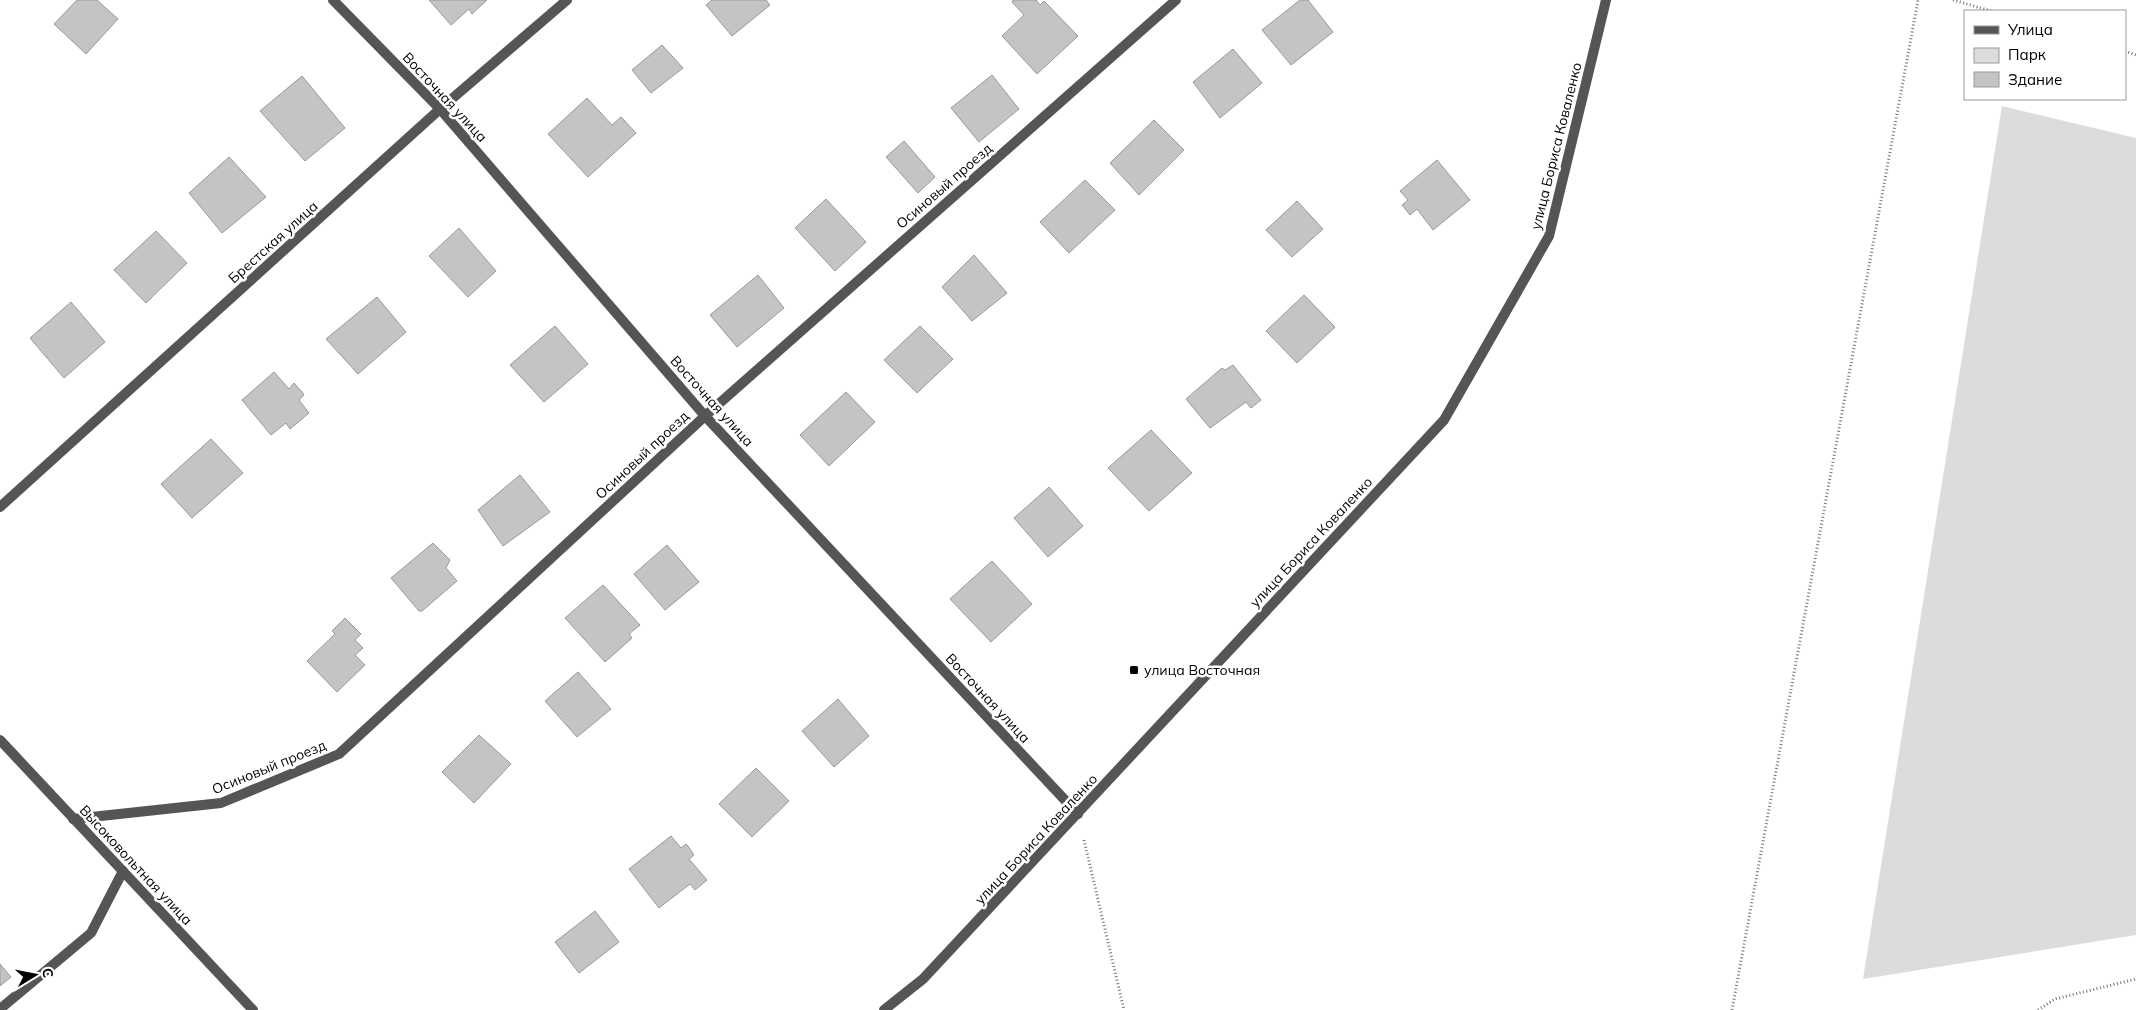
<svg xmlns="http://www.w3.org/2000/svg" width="2136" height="1010" viewBox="0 0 2136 1010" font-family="Mulish,sans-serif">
<rect width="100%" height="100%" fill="#fff"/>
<path fill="#dcdcdc" d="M2002,106L2136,138V935L1863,979Z"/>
<g fill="#c4c4c4" stroke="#999">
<path d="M77,0H97L118,19L86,54L54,24Z"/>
<path d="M429,0H487L472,14L469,9L451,25Z"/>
<path d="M712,0H766L770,5L732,36L706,5Z"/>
<path d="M1013,0H1036L1040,5L1044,1L1078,36L1037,74L1002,36L1024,15L1012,2Z"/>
<path d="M1300,0H1308L1333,32L1291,65L1262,30Z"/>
<path d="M662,45L683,68L651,93L632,70Z"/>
<path d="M1233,49L1262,83L1220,118L1193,82Z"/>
<path d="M992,75L1019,109L979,142L951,108Z"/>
<path d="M302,76L345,128L305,161L260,111Z"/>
<path d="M587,98L612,125L621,117L636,133L588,177L548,134Z"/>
<path d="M1154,120L1184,150L1139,195L1110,163Z"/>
<path d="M904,141L935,177L918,193L886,157Z"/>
<path d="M229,157L266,197L222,233L189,193Z"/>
<path d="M1437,160L1470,200L1433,230L1417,209L1410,215L1402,205L1408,200L1400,191Z"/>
<path d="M1085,180L1115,210L1069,253L1040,222Z"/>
<path d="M826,199L866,242L835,271L795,228Z"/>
<path d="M1297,201L1323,229L1292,257L1266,230Z"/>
<path d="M459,228L496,271L468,297L429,256Z"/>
<path d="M156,231L187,263L146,303L114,270Z"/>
<path d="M974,255L1007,293L972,321L942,287Z"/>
<path d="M758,275L784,308L737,347L710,315Z"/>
<path d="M1304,295L1335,327L1297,363L1266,331Z"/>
<path d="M377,297L406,332L358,374L326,339Z"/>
<path d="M71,302L105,342L64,378L30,338Z"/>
<path d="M555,326L588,364L544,402L510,365Z"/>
<path d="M920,326L953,359L917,393L884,360Z"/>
<path d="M1233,365L1261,400L1251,408L1246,402L1210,428L1186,399L1222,368L1225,370Z"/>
<path d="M274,372L289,389L294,383L302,392L304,395L299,400L309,413L290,429L286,423L271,435L242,400Z"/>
<path d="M846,392L875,422L829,466L800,435Z"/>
<path d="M1151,430L1192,473L1149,511L1108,468Z"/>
<path d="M211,439L243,473L192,518L161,484Z"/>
<path d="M520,475L550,512L503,546L478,510Z"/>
<path d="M1049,487L1083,526L1048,557L1014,518Z"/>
<path d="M433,543L450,560L446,568L457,581L422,611H419L391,578Z"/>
<path d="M667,545L699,582L665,610L634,574Z"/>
<path d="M992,561L1032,604L991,642L950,599Z"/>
<path d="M603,585L640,625L629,634L632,638L605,662L565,618Z"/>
<path d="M345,618L361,634L355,640L363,648L355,655L365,665L337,692L307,661L335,634L332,631Z"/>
<path d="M578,672L611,709L577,737L545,701Z"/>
<path d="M838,699L869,736L834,767L802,731Z"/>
<path d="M479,735L511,764L474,803L442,772Z"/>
<path d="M756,768L789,801L752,837L719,804Z"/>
<path d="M671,836L681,848L686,844L688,846L694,855L689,859L707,880L695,890L690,884L659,908L629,869Z"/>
<path d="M595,911L619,942L579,973L555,942Z"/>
<path d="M0,964L11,977L0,986Z"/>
</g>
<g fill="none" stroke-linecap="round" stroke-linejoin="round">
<g stroke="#777" stroke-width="3" stroke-dasharray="1 2.5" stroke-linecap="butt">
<path d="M1953,0L1991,11"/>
<path d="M2125,51L2136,55"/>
<path d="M1084,840L1124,1010"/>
<path d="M1732,1010L1918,0"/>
<path d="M2038,1010L2055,999L2136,979"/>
</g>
<g stroke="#555" stroke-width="10">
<path d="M333,0L440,109L705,416L1078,814"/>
<path d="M0,507L440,109L567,0"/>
<path d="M73,819L221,803L339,754L705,416L1176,0"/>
<path d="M0,1009L91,933L123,871"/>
</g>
<g stroke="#555" stroke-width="10">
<path d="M0,740L253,1010"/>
<path d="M884,1010L923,979L1444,420L1549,236L1606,0"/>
</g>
</g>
<rect fill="#000" stroke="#fff" stroke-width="2" x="1129" y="665" width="10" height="10" rx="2.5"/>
<g text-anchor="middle" stroke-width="5" stroke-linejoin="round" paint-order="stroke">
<g font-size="14" fill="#000" stroke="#fff">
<text transform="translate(445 97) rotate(47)" y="5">Восточная улица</text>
<text transform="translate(1556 146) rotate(-76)" y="5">улица Бориса Коваленко</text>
<text transform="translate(944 186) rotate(-41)" y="5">Осиновый проезд</text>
<text transform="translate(273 242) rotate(-42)" y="5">Брестская улица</text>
<text transform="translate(712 401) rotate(48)" y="5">Восточная улица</text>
<text transform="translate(642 455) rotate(-43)" y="5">Осиновый проезд</text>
<text transform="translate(1311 542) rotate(-47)" y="5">улица Бориса Коваленко</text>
<text transform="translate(988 698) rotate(47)" y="5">Восточная улица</text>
<text transform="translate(269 767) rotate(-22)" y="5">Осиновый проезд</text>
<text transform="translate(1036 839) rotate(-47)" y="5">улица Бориса Коваленко</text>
<text transform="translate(136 865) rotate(47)" y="5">Высоковольтная улица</text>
</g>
<g font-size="14" fill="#000" stroke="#fff" text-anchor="start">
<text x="1144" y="675">улица Восточная</text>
</g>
</g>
<rect x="1964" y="10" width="162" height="90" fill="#ffffff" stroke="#999999"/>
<rect x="1974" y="26" width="25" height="8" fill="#555555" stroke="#999999"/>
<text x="2008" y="35" font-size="15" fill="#000000">Улица</text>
<rect x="1974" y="48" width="25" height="15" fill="#dcdcdc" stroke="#999999"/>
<text x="2008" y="60" font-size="15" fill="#000000">Парк</text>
<rect x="1974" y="72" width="25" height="15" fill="#c4c4c4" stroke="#999999"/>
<text x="2008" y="85" font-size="15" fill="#000000">Здание</text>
<g transform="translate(35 975) rotate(80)" stroke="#ffffff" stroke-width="4" paint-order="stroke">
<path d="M0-4L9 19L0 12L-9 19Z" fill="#000000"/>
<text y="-8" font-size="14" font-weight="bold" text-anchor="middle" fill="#000000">С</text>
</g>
</svg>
